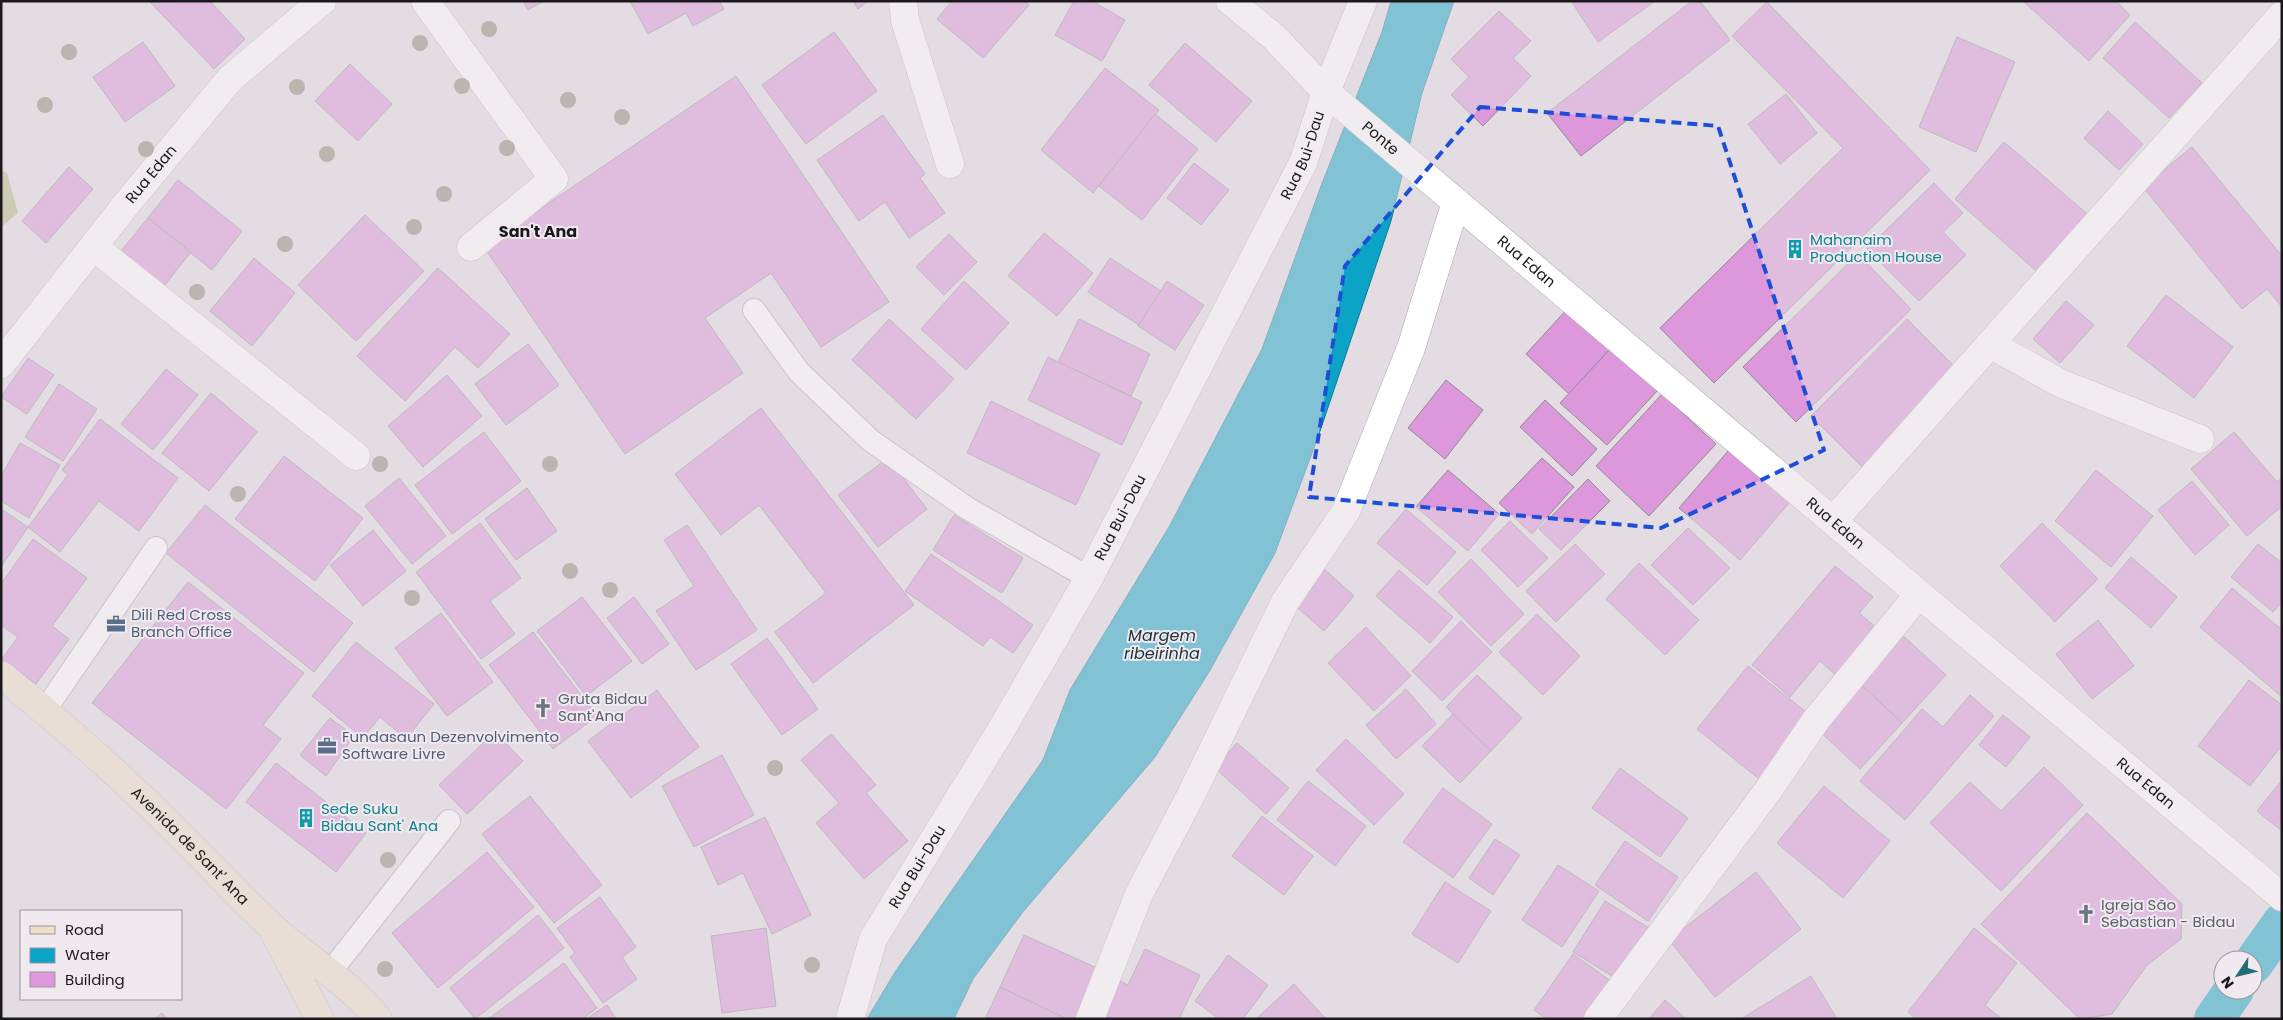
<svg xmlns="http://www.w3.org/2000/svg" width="2283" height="1020" viewBox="0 0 2283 1020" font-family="Poppins,sans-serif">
<rect width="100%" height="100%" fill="#e3dce2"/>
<path fill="#b0b67f" d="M1,170L7,173L18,213L1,227Z"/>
<path fill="#0ba4c6" stroke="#107a93" d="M1391,1H1454L1422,93L1391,221L1319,434L1275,553L1209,672L1155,757L1022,913L973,979L954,1019H867L895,972L1043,760L1070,690L1169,527L1262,349L1321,186L1382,32Z"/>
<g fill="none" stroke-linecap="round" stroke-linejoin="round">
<g stroke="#0ba4c6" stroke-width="40">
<path d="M2253,964L2282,923"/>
<path d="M2214,1019L2234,990"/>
</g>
</g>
<g fill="#dc98db" stroke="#928c92">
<path d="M210,1L245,39L214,69L150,2Z"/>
<path d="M523,1H544L528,10Z"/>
<path d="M630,1H719L724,9L693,26L686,13L648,34Z"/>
<path d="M853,1H868L858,9Z"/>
<path d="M952,1H1024L1029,5L983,58L937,19Z"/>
<path d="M1074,1H1092L1125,20L1102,61L1055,35Z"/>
<path d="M1571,1H1655L1598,42Z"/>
<path d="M1692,1H1700L1730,40L1581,156L1547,113Z"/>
<path d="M2023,1H2116L2130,15L2089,61Z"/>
<path d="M1767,2L1930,170L1714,383L1660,328L1843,148L1732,36Z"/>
<path d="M1499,11L1531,41L1513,58L1531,76L1483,126L1451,95L1469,77L1451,59Z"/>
<path d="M2135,22L2202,83L2169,118L2103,58Z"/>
<path d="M834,32L877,91L806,144L762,85Z"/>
<path d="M1957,37L2015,62L1976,152L1919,127Z"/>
<path d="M143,42L175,86L125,122L93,77Z"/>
<path d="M1185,43L1252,101L1216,142L1149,85Z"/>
<path d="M350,64L392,104L358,141L315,101Z"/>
<path d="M1105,68L1159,110L1093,193L1041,150Z"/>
<path d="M736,76L889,302L821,347L771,273L705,318L743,373L625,454L484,247Z"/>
<path d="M1786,94L1817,133L1780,164L1748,124Z"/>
<path d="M2108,111L2143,144L2119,170L2084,138Z"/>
<path d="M1155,114L1198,149L1142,220L1099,186Z"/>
<path d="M883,115L925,174L920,178L945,213L909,238L885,202L859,221L817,160Z"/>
<path d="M2004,142L2093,219L2043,277L1955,199Z"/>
<path d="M2192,147L2282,256V307L2267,289L2242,309L2143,187Z"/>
<path d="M1194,163L1229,190L1201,225L1167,198Z"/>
<path d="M69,167L93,189L46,243L22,221Z"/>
<path d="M178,180L242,231L212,270L148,218Z"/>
<path d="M1934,183L1963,213L1943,232L1966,255L1919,301L1867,249Z"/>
<path d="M365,215L424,271L356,341L298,285Z"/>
<path d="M148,218L191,252L160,291L117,256Z"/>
<path d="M1044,233L1093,273L1057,316L1008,276Z"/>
<path d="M949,234L977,262L944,295L916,267Z"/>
<path d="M1858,254L1911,309L1796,422L1743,367Z"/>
<path d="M254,258L295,293L252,346L210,311Z"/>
<path d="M1110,258L1161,291L1139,325L1088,292Z"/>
<path d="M438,268L510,334L478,368L455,347L405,401L357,356Z"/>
<path d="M964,281L1009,323L966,370L921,329Z"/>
<path d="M1167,281L1204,305L1175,350L1138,326Z"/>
<path d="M2166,295L2233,347L2194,398L2127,346Z"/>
<path d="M2066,301L2094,325L2060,363L2033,339Z"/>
<path d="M1569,307L1612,347L1569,394L1526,354Z"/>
<path d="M889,319L954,379L916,419L852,360Z"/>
<path d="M1079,319L1150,354L1131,396L1058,362Z"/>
<path d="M1907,319L1961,373L1865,470L1811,416Z"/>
<path d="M528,344L559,385L506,425L475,384Z"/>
<path d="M1612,347L1658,390L1607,445L1560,403Z"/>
<path d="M1048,357L1142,402L1122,445L1028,400Z"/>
<path d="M28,358L54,375L27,414L1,397Z"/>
<path d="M166,369L198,395L153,450L121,424Z"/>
<path d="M447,375L482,416L423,467L388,426Z"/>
<path d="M1446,380L1483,410L1445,459L1408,428Z"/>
<path d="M59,384L97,409L63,461L25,437Z"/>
<path d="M211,393L257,432L209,491L162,453Z"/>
<path d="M1662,394L1716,444L1649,516L1596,466Z"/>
<path d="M1545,400L1597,449L1572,476L1520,427Z"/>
<path d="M991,401L1100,454L1076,505L967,453Z"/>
<path d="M761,408L914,605L813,683L775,632L826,593L759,505L721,535L675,474Z"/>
<path d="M100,419L178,478L139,531L99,501L60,552L28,527L68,475L62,470Z"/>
<path d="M484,432L521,481L452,534L415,485Z"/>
<path d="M2234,432L2277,482L2282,478V506L2247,536L2191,469Z"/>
<path d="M20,443L60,465L29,518L1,501V476Z"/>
<path d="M1729,450L1790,502L1740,560L1679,508Z"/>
<path d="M284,456L363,518L315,581L235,519Z"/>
<path d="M888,458L927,509L878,547L838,495Z"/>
<path d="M1542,458L1574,487L1532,534L1499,503Z"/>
<path d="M1448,470L1499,514L1468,551L1416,507Z"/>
<path d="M2096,470L2153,516L2111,567L2055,521Z"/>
<path d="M399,478L446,536L412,564L365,506Z"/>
<path d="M1588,479L1610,501L1561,550L1539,529Z"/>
<path d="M2192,481L2229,525L2195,555L2158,510Z"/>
<path d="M527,488L557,531L516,560L485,519Z"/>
<path d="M205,505L353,623L314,672L166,553Z"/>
<path d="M1,509L28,527L1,567Z"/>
<path d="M1406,509L1456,552L1427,585L1377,543Z"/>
<path d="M954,515L1023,558L1002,593L933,550Z"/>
<path d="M1510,521L1548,558L1518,587L1481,550Z"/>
<path d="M480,523L521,578L490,601L515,634L481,659L416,572Z"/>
<path d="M2042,523L2098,579L2055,622L2000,566Z"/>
<path d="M687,525L757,630L696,670L656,611L694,586L664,540Z"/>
<path d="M1688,528L1730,568L1693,605L1651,565Z"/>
<path d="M373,530L406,571L363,606L330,565Z"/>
<path d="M33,539L87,578L52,626L69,639L36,684L2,659L18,637L1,625V584Z"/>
<path d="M1575,544L1605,574L1556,622L1526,591Z"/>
<path d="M2258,544L2282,563V602L2273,612L2231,577Z"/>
<path d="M931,554L1033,625L1013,653L990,637L983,646L905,591Z"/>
<path d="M2131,557L2177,597L2151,628L2105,588Z"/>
<path d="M1471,559L1524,614L1491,646L1438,592Z"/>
<path d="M1639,563L1699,620L1665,655L1606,599Z"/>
<path d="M1835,566L1873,597L1859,613L1878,629L1838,677L1820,661L1790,697L1752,665Z"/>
<path d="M1322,567L1354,596L1324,631L1291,602Z"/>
<path d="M1399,570L1453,617L1430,643L1376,596Z"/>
<path d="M188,582L304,673L263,725L281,739L226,809L92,703Z"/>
<path d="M2232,588L2282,630V697L2200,627Z"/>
<path d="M582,597L632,661L586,696L537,631Z"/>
<path d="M634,597L669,644L642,664L607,618Z"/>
<path d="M441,613L493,682L447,716L395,648Z"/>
<path d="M1537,614L1580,656L1543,695L1499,652Z"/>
<path d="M2098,620L2134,666L2092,699L2056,654Z"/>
<path d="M1461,621L1492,652L1442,701L1412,671Z"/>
<path d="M1366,627L1411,676L1374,711L1328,663Z"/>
<path d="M533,632L597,716L553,749L489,665Z"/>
<path d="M1899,632L1946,675L1902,723L1856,680Z"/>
<path d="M767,638L818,709L782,735L731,664Z"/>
<path d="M356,642L434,704L406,739L380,717L363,738L312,696Z"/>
<path d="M1748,666L1810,715L1759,779L1697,729Z"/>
<path d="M1477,675L1522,718L1491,751L1446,707Z"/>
<path d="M1856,680L1902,723L1860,769L1814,726Z"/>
<path d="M2249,680L2282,705V745L2250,786L2198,746Z"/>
<path d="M1406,689L1436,724L1396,759L1366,725Z"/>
<path d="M657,690L699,747L631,798L588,741Z"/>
<path d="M1970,695L1994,716L1905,820L1860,781L1922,709L1943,727Z"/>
<path d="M1453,714L1491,751L1460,783L1422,746Z"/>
<path d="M2003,715L2030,737L2006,767L1979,745Z"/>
<path d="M330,718L354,736L326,776L300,755Z"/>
<path d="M495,732L523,761L467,814L439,785Z"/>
<path d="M831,734L876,785L866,793L908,841L864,879L816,823L839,803L801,760Z"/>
<path d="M1346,739L1404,794L1374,825L1316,770Z"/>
<path d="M1237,743L1289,788L1266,814L1215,768Z"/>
<path d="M722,755L754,815L694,847L662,786Z"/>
<path d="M276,763L366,833L336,872L246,802Z"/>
<path d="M2044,767L2083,805L2001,891L1930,823L1970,782L2001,811Z"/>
<path d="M1620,768L1688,818L1660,857L1592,808Z"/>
<path d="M2282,780V831L2257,811Z"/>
<path d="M1308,781L1366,826L1335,866L1277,820Z"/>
<path d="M1824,786L1890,841L1843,898L1777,843Z"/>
<path d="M1443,788L1492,824L1453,878L1403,842Z"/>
<path d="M530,796L602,885L554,923L482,834Z"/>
<path d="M2087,813L2182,904L2181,939L2147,965L2112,1014L2080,1019L1981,924Z"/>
<path d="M1262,816L1313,856L1284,895L1232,856Z"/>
<path d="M765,817L811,915L772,934L743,873L718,885L701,847Z"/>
<path d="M1495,839L1520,855L1493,895L1469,878Z"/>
<path d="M1625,841L1678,877L1648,921L1595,885Z"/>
<path d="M487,852L534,907L438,988L392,933Z"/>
<path d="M1558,865L1599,891L1562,947L1522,920Z"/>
<path d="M1756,872L1801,929L1715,997L1669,940Z"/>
<path d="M1445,882L1491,911L1458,963L1412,934Z"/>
<path d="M600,897L636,947L622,957L637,979L603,1003L570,957L575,953L557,928Z"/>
<path d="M1605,901L1649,928L1617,979L1573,952Z"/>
<path d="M538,915L564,948L475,1019L450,988Z"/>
<path d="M766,928L776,1006L722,1013L711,936Z"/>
<path d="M1974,928L2017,963L1985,1005L2002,1019H1916L1908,1012Z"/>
<path d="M1024,935L1099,969L1076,1019H1067L1000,987Z"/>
<path d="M1145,949L1200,975L1179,1019H1095L1114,978L1128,985Z"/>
<path d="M1573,954L1615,984L1591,1019H1547L1534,1010Z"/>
<path d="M1228,955L1268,985L1243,1019H1219L1195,1001Z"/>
<path d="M564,963L597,1008L583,1019H488Z"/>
<path d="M1811,976L1837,1019H1741Z"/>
<path d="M1294,984L1326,1019H1256Z"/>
<path d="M1000,987L1067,1019H985Z"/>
<path d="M1665,1000L1686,1019H1649Z"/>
<path d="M607,1005L616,1019H586Z"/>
<path d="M162,1013L167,1019H154Z"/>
</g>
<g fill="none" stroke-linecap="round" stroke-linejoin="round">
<g stroke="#aba5ab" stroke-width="24">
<g id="lane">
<path d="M754,310L799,372L870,440L967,508L1089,578"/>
<path d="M45,710L156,548"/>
<path d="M331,971L449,821"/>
</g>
</g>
<g stroke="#aba5ab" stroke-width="29">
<g id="street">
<path d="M425,1L554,179L471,247"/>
<path d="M903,1L905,20L950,164"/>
<path id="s1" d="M1230,1L1274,37L1326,92L1919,594L2282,897"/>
<path d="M94,247L356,456"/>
<path d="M1990,344L2060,383L2200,439"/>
<path id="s2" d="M1,364L128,202L230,79L322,1"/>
<path d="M1833,521L2282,15"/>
<path id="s3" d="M850,1019L873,939L1001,730L1089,578L1303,163L1326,92L1363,1"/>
<path d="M1090,1019L1139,894L1190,797L1285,602L1346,511L1411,348L1456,202"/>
<path d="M1598,1019L1769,789L1816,720L1919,594"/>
</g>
</g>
<g stroke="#aba5ab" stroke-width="29">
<g id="secondary">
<path id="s4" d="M1,675C62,724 121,776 176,831C208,862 237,895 270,925C305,958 348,980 378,1019"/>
<path d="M275,934L320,1019"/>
</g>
</g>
<use href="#lane" stroke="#fff" stroke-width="22"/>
<use href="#street" stroke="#fff" stroke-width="28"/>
<use href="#secondary" stroke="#eee0c8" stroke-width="28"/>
</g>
<g fill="#878572">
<circle cx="489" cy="29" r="8"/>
<circle cx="420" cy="43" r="8"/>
<circle cx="69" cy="52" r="8"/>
<circle cx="462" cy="86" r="8"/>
<circle cx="297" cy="87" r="8"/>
<circle cx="568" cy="100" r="8"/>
<circle cx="45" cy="105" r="8"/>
<circle cx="622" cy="117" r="8"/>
<circle cx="507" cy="148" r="8"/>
<circle cx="146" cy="149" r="8"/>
<circle cx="327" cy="154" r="8"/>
<circle cx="444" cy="194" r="8"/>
<circle cx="414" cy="227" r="8"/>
<circle cx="285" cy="244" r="8"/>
<circle cx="197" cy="292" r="8"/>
<circle cx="380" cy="464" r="8"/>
<circle cx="550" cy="464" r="8"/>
<circle cx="238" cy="494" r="8"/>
<circle cx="570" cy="571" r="8"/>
<circle cx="610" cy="590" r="8"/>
<circle cx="412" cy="598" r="8"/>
<circle cx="775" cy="768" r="8"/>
<circle cx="388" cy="860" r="8"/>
<circle cx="812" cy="965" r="8"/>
<circle cx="385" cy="969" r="8"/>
</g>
<path d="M0 0H2283V1020H0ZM1480,107L1718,126L1824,450L1661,528L1309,497L1345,266Z" fill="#e3dce2" fill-opacity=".55" fill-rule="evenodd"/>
<path fill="none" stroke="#1d4ed8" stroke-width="4" stroke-dasharray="10 6" stroke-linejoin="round" d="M1480,107L1718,126L1824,450L1661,528L1309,497L1345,266Z"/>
<defs>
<g id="building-bare" transform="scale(1.5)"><path d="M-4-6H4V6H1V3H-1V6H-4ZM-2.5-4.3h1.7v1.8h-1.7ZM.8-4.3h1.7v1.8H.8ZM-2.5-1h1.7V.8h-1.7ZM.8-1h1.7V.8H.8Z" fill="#0f9aa8" stroke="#f0eaf0" stroke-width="2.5" paint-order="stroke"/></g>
<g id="office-bare" transform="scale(1.5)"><path d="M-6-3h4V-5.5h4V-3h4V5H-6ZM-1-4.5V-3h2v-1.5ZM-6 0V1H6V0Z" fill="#5c6f8a" stroke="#f0eaf0" stroke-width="2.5" paint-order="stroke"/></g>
<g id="church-bare" transform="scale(1.5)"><path d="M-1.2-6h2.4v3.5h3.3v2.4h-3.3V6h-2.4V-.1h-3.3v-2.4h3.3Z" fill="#6b7280" stroke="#f0eaf0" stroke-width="2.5" paint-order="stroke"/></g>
</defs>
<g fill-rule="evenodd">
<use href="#building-bare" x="1795" y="249"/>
<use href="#office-bare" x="116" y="624"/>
<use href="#church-bare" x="543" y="708"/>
<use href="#office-bare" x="327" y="746"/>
<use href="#building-bare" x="306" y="818"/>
<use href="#church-bare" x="2086" y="914"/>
</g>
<g text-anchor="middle" stroke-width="4" stroke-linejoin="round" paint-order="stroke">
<g font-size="15" fill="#1b191b" stroke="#f0eaf0">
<text dy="5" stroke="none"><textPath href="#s1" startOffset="204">Ponte</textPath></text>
<text dy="5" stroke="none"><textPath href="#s3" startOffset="978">Rua Bui-Dau</textPath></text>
<text dy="5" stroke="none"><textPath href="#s2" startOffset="242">Rua Edan</textPath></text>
<text dy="5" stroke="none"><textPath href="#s1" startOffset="395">Rua Edan</textPath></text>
<text dy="5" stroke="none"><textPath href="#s3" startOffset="572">Rua Bui-Dau</textPath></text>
<text dy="5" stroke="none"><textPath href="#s1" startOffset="800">Rua Edan</textPath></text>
<text dy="5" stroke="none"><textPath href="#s1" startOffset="1205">Rua Edan</textPath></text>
<text dy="5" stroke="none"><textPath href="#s4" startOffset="255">Avenida de Sant' Ana</textPath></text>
<text dy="5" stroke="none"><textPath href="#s3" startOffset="168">Rua Bui-Dau</textPath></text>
</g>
<g font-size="15" fill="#0d838f" stroke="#f0eaf0" text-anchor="start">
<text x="1810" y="245">Mahanaim<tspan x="1810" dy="17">Production House</tspan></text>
<text x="321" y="814">Sede Suku<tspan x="321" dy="17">Bidau Sant' Ana</tspan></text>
</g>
<g font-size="15" fill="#4e5e75" stroke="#f0eaf0" text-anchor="start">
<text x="131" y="620">Dili Red Cross<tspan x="131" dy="17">Branch Office</tspan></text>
<text x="342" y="742">Fundasaun Dezenvolvimento<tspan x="342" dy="17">Software Livre</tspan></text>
</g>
<g font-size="15" fill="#5b616d" stroke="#f0eaf0" text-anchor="start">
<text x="558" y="704">Gruta Bidau<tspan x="558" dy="17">Sant'Ana</tspan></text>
<text x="2101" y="910">Igreja São<tspan x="2101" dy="17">Sebastian - Bidau</tspan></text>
</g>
<g font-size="16" font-weight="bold" fill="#1b191b" stroke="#f0eaf0">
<text x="538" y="237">San't Ana</text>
</g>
<g font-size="16" font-style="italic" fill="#1c3138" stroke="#f0eaf0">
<text x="1162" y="641">Margem<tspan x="1162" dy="18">ribeirinha</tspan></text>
</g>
</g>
<rect width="2283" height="1020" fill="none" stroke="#1b191b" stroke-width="5"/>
<rect x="20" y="910" width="162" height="90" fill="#f0eaf0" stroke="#9b969b"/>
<rect x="30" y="926" width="25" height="8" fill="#eee0c8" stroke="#9b969b"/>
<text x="65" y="935" font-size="15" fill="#1b191b">Road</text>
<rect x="30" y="948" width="25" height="15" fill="#0ba4c6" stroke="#9b969b"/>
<text x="65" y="960" font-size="15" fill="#1b191b">Water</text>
<rect x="30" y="972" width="25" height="15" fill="#dc98db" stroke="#9b969b"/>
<text x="65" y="985" font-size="15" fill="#1b191b">Building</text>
<g transform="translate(2238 975) rotate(235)"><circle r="24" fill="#f0eaf0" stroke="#9b969b"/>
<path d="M0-4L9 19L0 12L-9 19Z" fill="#236d76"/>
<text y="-8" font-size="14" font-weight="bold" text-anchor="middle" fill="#1b191b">N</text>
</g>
</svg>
